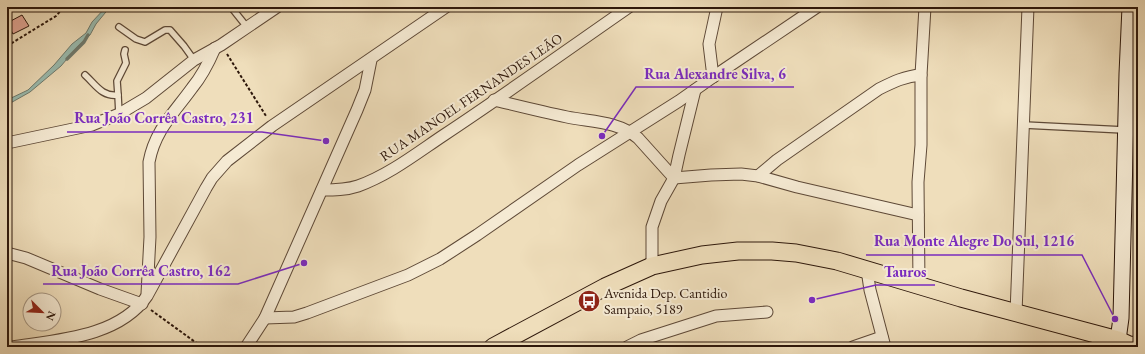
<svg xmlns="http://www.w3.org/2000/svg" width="1145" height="354" viewBox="0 0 1145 354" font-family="'EB Garamond',serif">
<rect width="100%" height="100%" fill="#efdebb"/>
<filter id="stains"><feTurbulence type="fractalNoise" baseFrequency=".005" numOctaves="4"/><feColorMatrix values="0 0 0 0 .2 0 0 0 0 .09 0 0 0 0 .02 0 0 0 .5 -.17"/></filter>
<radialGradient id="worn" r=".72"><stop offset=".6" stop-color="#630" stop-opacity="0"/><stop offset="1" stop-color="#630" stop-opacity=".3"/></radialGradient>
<path fill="#9abcb0" stroke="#6e7a6e" d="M106,7H110L96,24L90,35L78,46L61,66L30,92L7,105V100L28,90L54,65L72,44L86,33L92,22Z"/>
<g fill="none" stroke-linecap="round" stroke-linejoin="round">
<path stroke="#6e7a6e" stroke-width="3.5" d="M67,59L84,42L88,35"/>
</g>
<path fill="#e3a796" stroke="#2d170b" d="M22,15L29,26L13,34L7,23Z"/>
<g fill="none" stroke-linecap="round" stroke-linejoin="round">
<g stroke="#5e4937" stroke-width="8">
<g id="lane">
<path d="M231,7L247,27"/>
<path d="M119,27L136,39L145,42L165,30H170L184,46L194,60"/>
<path d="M85,75C96,85 102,97 118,95L119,114"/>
<path d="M118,95L117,81L126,63L124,54L125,50"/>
<path d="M1024,125L1124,130"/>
</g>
</g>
<g stroke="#5e4937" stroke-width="13">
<g id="street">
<path d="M713,77L709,44L717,7"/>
<path d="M494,100C519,106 543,112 567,117C592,122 618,121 638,138L674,178"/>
<path d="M7,143L92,125L119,114L146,98L194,60L221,45L277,7"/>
<path d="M758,176L777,160L879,89C893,82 905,76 921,75"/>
<path d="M674,178L711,175L741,174L758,176L797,187L918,215"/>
<path d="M322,190C334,190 346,190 358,186C389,175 417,153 444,135C506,94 567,50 629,7"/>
<path d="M7,253L26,258L100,289L142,304"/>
<path d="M652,266V227L661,201L674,178L679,155L695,90"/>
<path d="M867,270L870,290L885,347"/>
<path d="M919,284L918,182L921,145V75L925,7"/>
<path d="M147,294L150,237L149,162C155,130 174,113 192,88C202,76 209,62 215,48"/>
<path d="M1016,313L1028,7"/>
<path d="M265,318L294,317L307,313L408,275L440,259L477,235L578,165L679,101L713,77L817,7"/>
<path d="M12,347C58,340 119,337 147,296L206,188L212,178L227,161L272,126L446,7"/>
<path d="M246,347L265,318L357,110L365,90L371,60"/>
<path d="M627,347L641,340L716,316L767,312"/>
<path d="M853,347L882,337"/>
</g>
</g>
<g stroke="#2d170b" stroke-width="17">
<path id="secondary" d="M1118,340L1121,318L1127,74L1130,7"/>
</g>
<g stroke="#2d170b" stroke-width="19">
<path id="primary" d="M493,347L605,287L652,266L702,255L738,251H772L796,253L837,261L961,298L1118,340L1129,345L1138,346"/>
</g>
<g stroke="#2d170b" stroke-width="2" stroke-dasharray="3 2" stroke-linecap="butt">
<path d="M7,46L56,16L64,7"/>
<path d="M227,54L266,116"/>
<path d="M151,310L202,347"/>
</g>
<use href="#lane" stroke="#f5ead3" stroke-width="5.5"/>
<use href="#street" stroke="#f5ead3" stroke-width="11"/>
<use href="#secondary" stroke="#f5ead3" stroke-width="15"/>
<use href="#primary" stroke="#efdebb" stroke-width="17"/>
</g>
<defs>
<g id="bus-disc" transform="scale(1.15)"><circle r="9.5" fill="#8f2418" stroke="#f5ead3"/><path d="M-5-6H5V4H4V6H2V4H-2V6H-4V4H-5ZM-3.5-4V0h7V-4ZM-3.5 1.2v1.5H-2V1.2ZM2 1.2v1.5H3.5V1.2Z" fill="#fff"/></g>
</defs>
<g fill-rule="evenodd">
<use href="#bus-disc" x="589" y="301"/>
</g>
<g text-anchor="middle" stroke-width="4" stroke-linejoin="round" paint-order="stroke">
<g font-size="14" fill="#2d170b" stroke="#f5ead3">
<text transform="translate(471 97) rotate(-34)" y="5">RUA MANOEL FERNANDES LEÃO</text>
</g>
<g font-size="14" fill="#2d170b" stroke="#f5ead3" text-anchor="start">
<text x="604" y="298">Avenida Dep. Cantidio<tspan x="604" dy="16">Sampaio, 5189</tspan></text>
</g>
</g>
<path fill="none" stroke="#7b2cbf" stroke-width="1.5" d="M602 136L636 87H794M326 141L262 132H67M1115 319L1082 255H866M304 263L238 284H43M812 300L876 285H935"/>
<g fill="#7b2cbf" stroke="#f5ead3" stroke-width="1.5">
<circle cx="602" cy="136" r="4"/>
<circle cx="326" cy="141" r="4"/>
<circle cx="1115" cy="319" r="4"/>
<circle cx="304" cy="263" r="4"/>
<circle cx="812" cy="300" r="4"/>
</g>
<g font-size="15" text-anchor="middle" font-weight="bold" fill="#7b2cbf" stroke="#f5ead3" stroke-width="4" stroke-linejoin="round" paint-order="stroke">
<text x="715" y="79">Rua Alexandre Silva, 6</text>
<text x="164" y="123">Rua João Corrêa Castro, 231</text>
<text x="974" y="246">Rua Monte Alegre Do Sul, 1216</text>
<text x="141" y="276">Rua João Corrêa Castro, 162</text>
<text x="905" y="277">Tauros</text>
</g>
<rect width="1145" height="354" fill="none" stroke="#efdebb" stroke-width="24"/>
<rect x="8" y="8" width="1129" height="338" fill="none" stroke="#2d170b" stroke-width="2"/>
<rect x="12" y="12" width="1121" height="330" fill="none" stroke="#2d170b"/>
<g transform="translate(42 312) rotate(114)"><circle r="19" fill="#f5ead3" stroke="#a59683"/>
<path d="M0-3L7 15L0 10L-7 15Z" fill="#8f2418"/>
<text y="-6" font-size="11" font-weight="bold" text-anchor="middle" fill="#2d170b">N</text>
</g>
<rect width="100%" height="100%" filter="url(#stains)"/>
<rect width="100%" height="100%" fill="url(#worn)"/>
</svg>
